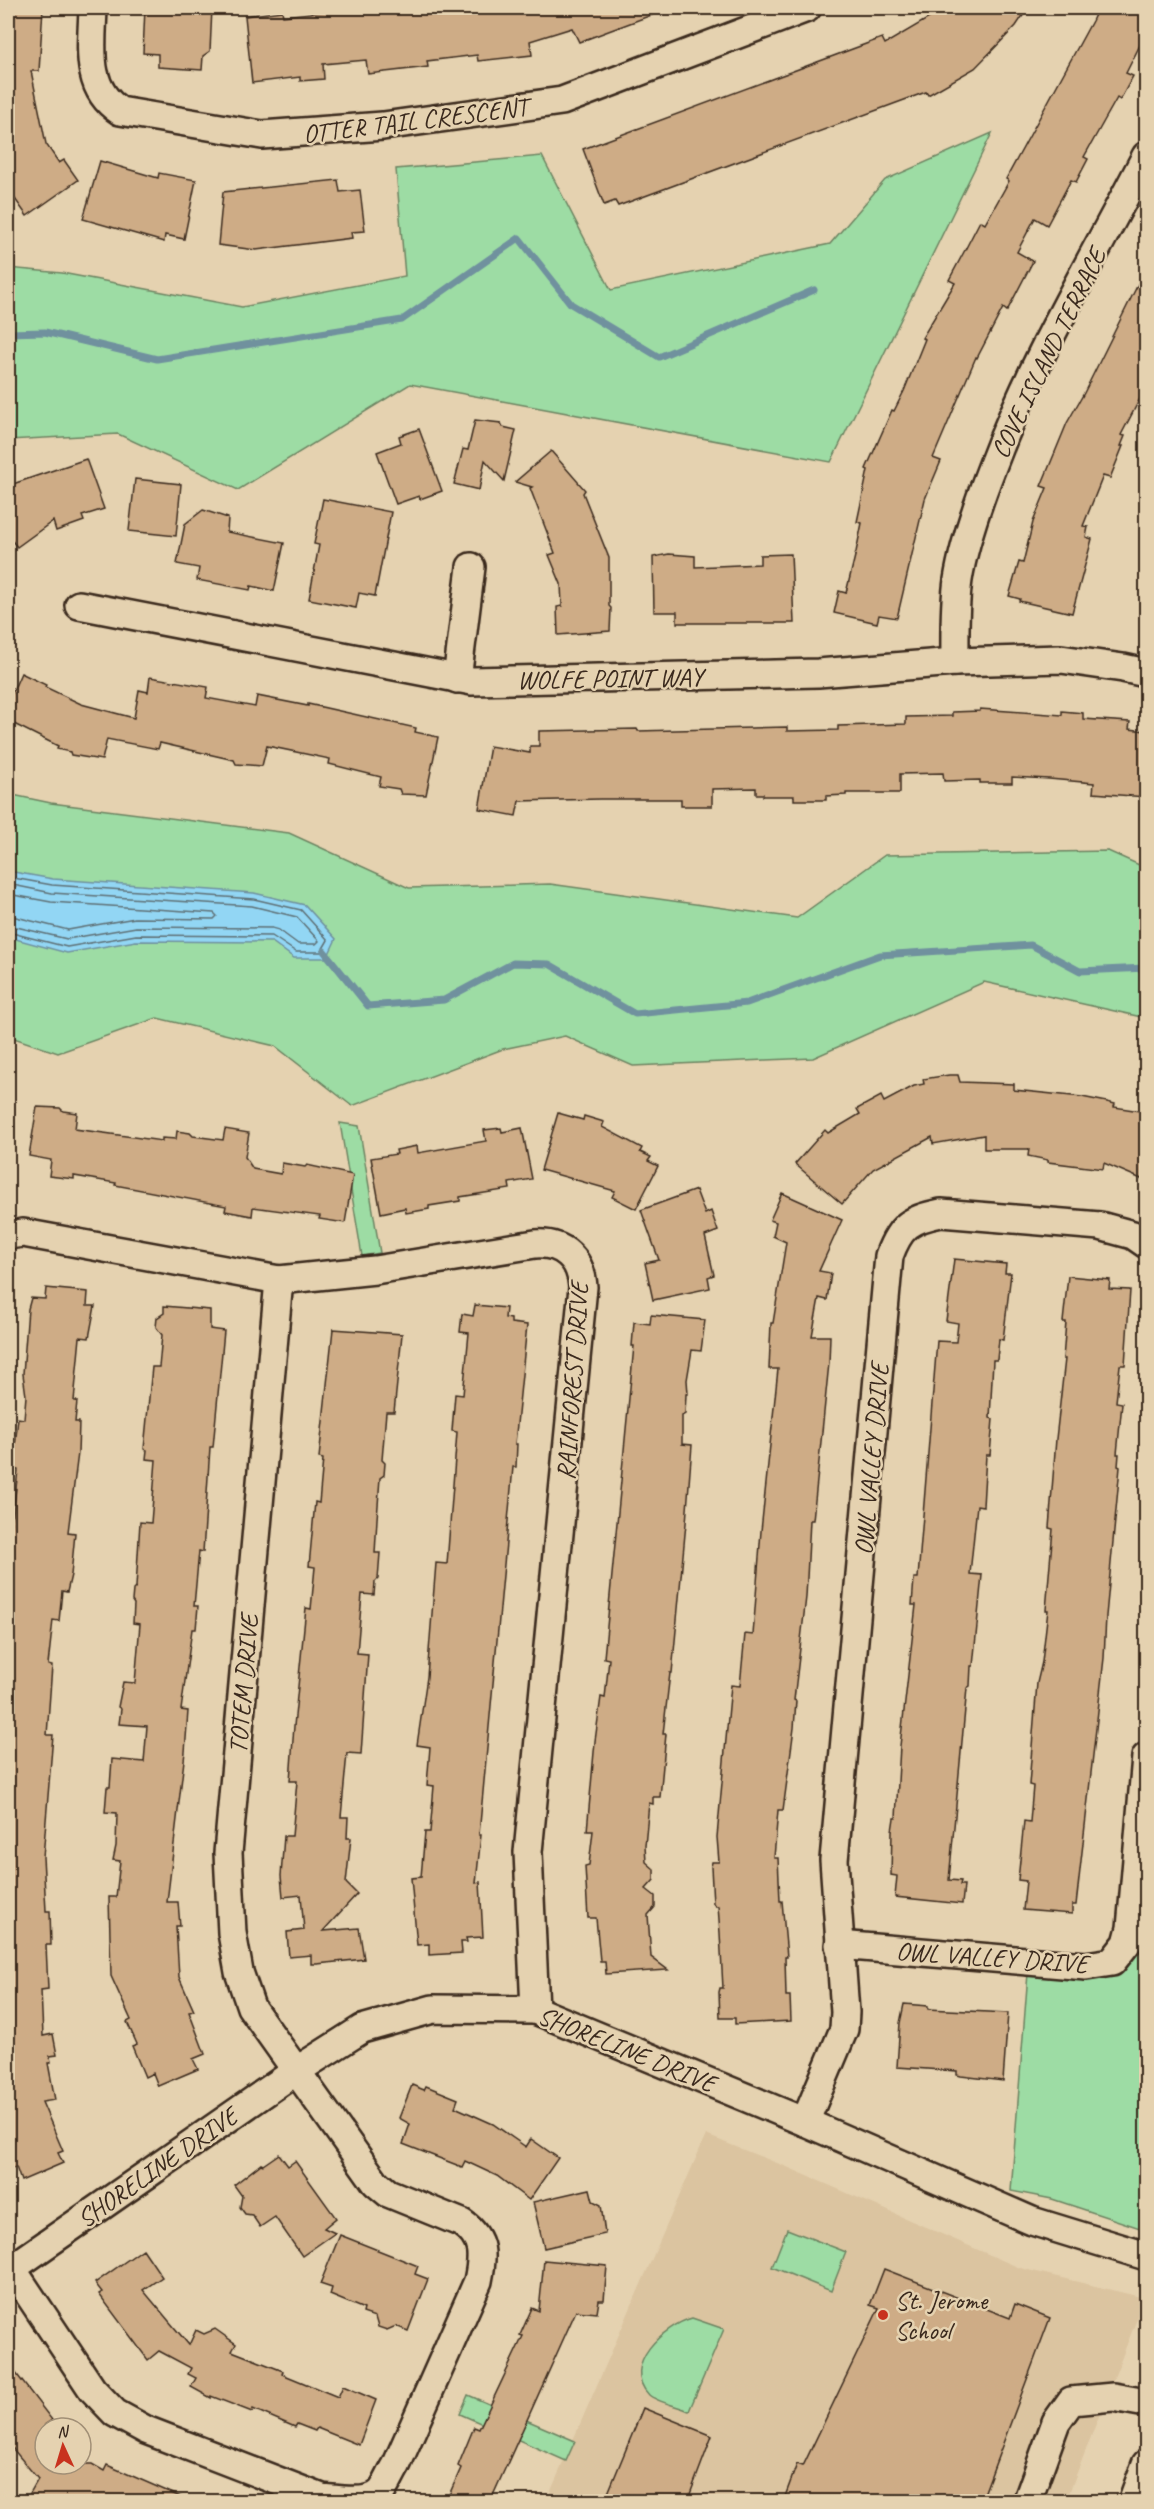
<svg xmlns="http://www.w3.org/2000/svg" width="1154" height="2509" viewBox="0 0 1154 2509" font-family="Caveat,sans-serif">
<rect width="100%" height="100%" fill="#e5d2b0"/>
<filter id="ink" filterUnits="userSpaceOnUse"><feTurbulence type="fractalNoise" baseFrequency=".0167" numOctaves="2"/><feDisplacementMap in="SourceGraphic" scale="12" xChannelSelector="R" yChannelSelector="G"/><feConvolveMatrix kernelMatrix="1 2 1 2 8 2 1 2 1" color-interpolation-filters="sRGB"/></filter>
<g filter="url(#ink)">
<path fill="#dbc4a0" d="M706,2135L787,2167L1020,2268L1145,2298L1066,2501L546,2502Z"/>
<g fill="#9ddca4" stroke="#6c8361" stroke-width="1.5">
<path d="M992,133L831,462L410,384L238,490L118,434L8,440V268L62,273L242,307L405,276L396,169L542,156L611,290L830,244L885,180Z"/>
<path d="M8,794L51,803L289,833L409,888L550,884L797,918L885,855L1108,851L1146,868V1018L984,982L813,1058L633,1066L565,1036L503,1049L352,1106L275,1046L157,1018L58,1053L8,1036Z"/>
<path d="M340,1123L359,1126L380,1253L362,1256Z"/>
<path d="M1142,1944L1146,1945V2230L1052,2199L1011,2191L1028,1973L1125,1966Z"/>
<path d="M787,2229L846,2252L831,2291L772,2267Z"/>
<path d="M692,2318L724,2329L689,2411C680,2407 655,2401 649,2395C620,2365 665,2325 692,2318Z"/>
<path d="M468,2395L575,2441L566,2461L460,2414Z"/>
</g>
<path fill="#92d6f4" stroke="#6f919e" stroke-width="1.5" d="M8,871L53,879L254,893L305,905L336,939L327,958H294L272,942L136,941L67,953L8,937Z"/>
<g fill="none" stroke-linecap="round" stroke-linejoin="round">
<g stroke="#5e6f74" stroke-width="1.5">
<path d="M8,877L52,885L254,899L301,910L328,940L321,952H296L272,936L136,935L67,947L8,932"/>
<path d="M8,884L52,893L252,906L297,917L319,941L316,944H298L279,930L272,928L136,927L67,939L8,925"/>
<path d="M8,894L51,902L214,913L217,916L214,919L135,918L68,930L8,915"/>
</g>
<g stroke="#6f919e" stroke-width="7">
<path d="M8,333L45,332L157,359L402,320L519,238L571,304L659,357L814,290"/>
<path d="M324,951L368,1006L444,1000L513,963L549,964L635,1014L747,1003L880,955L1031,945L1080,971L1146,968"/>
</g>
</g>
<g fill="#ceac86" stroke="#3b2a1e" stroke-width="1.5">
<path d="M8,8H43L39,71H31L46,144L59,163L64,160L78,180L27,216L8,189Z"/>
<path d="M145,8H212L210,51L203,56L202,70L158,67V54L143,53Z"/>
<path d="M347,8H665V10L579,42L572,28L530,41L532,55L478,61L477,55L427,61L428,67L368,74L366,60L323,64L324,79L300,81V77L252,83L245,16L282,11L283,16L348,9Z"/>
<path d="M942,8H1028L1016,26L975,68L928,95L926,92L618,206L615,201L604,205L583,149L882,38L885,44L936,14Z"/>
<path d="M1098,8H1146V33L1126,73L1133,76L1120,100L1117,98L1104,121L1084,157L1088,159L1076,182L1071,180L1047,225L1035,218L1017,252L1033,261L1007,311L1003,308L977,358L976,357L933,458L941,461L925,499L897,618L879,615L877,623L834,613L839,591L846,593L856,552L862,523L857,522L868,470L866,469L892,410L894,411L904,391L925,339L922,338L955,283L949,280L965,250L980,221L985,224L1009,181L1006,179L1092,21Z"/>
<path d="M100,161L158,178L159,173L196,180L184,239L165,235L164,242L83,219Z"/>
<path d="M338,180L340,192L360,190L365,231L351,232L352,238L256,250L218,245L223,192Z"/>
<path d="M1146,268V387L1121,435L1125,436L1121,446H1123L1110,478L1103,476L1083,526L1088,527L1086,537L1092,539L1072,613L1019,601L1020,599L1009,596L1019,562L1023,563L1033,522L1047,488L1041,486L1046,474L1067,423L1084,393Z"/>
<path d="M475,420L501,423L503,427L516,430L504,481L485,460L479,490L454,484L463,449L468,450Z"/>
<path d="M419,429L442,491L420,499L419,496L396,504L377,452L401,443L399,436Z"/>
<path d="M551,451L585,490L583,493L609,558V606L611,608L610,631L558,635L557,607L562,606L561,584L549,555L555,553L530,488L532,487L515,482Z"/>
<path d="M86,459L104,509L82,516L84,521L56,531L53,521L17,547L8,536V489L13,484Z"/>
<path d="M135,479L181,484L176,536L129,531Z"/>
<path d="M323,499L391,512L375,596L359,593L356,608L309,599L319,545L314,544Z"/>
<path d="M203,510L228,518L227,532L284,543L274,591L251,586L250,590L197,580L199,568L177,564L185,524Z"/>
<path d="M669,554L695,556V567L760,564V555L791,554L794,623H677V612H654L653,557Z"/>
<path d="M21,673L46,685L45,687L81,704L134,718L139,690L148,692L150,677L208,687L206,698L255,707L257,696L308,706V704L416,728L415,732L438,737L426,795L401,794L399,789L379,786L381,777L329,764L330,759L267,746L262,766L236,764L234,760L221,757L160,743L158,749L107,739L102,760L71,755L70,752L57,749L58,746L8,721V702Z"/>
<path d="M980,709L1062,715V711L1083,713V719L1130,722L1129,729L1146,731V797L1093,793L1094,783L1049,779L1012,777V783H980V780L944,781L943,773L900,774V793H846V795L826,796V800H794V796H763V794H756V788L712,789V806H681V799H600L519,801L516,816L479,809L490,746L530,753V746H539V731L637,729L638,731L787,727V731L838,730V726L906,724V717L952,716V712L980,711Z"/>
<path d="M949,1075H958L960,1082L1014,1084V1090L1082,1097L1107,1102L1115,1104L1114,1107L1146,1112V1181L1104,1163L1103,1169L1048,1162V1160L1028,1156L1029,1149H984V1135L933,1144L932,1137L873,1169L842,1204L795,1164L825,1130L828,1133L860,1114L857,1109L881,1096L884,1102L914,1086L924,1084L923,1079Z"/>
<path d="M37,1107L60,1108L63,1111L77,1113L75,1129L162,1141V1138L176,1139L177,1131L190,1133L193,1136L223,1140L225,1129L249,1133L245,1157L253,1169L281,1174L282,1163L305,1167L307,1165L353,1175L345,1223L319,1219L320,1216L253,1207L252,1216L225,1211L226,1206L115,1185L116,1183L74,1176V1179L49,1176L51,1160L29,1156Z"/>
<path d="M558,1113L583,1120L584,1116L604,1122L602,1127L642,1148L640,1152L651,1157L648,1161L658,1166L636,1209L612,1197L615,1191L541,1170Z"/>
<path d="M501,1128L502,1132L522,1128L532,1179L509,1183L510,1189L460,1197V1201L429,1206V1209L406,1213L405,1208L381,1213L371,1158L397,1154L396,1150L417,1146L418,1153L486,1141L484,1130Z"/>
<path d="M696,1190L705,1214L711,1211L718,1231L705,1236L714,1275L708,1277L710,1288L653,1300L645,1263L659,1260L641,1210Z"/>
<path d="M782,1193L842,1220L819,1271L831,1273L827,1300L819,1298L812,1336H830L829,1363L813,1520H810L806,1597L794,1700L796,1701L794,1728L783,1810H778L774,1858H778L780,1901H782L787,1957H785L786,1996H790L791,2021L735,2024V2018H720L719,1992L720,1988H723L720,1933L718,1906H715L713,1903L711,1867L712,1862H719L717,1837L731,1685L740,1686L745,1634L753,1635L761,1531L778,1369H769L771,1323H773L786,1242L773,1236L776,1222L770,1220Z"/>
<path d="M954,1259L1006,1264L1005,1273H1011L1003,1340L999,1339L997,1360H993L990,1418L993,1419L990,1455H986L983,1506L977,1505L970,1574L982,1575L973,1666H971L970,1686L967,1688L949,1880L961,1881L960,1885H964L962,1904L895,1897L897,1876L891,1875L892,1831L894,1818H896L900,1746L916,1605H912L914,1578H918L937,1341L956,1342L958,1323L946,1321Z"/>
<path d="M1068,1276L1110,1280L1109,1289L1130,1290L1125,1365H1120L1116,1402L1122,1403L1117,1454H1119L1118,1466L1120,1467L1106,1616L1104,1658L1076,1905H1072V1914L1023,1910L1026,1881L1018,1880L1024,1821L1030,1822L1033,1786L1029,1785L1037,1683L1042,1662L1048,1610H1046L1053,1529L1049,1528L1056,1439L1065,1359H1063L1066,1322H1063Z"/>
<path d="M46,1288L88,1292L87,1306H95L89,1338L80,1337L74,1401H77L75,1422H79L78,1453L68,1532L75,1533L71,1575L67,1592L62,1591L59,1621L53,1620L48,1665L52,1666L47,1735H53L43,1857L46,1911H50L51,1945H46L48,1989L41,1990L43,2036L53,2034L57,2055L50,2056L51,2063H48L55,2100L42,2102L63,2151L58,2153L63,2163L21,2181L16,2167L12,2169L8,2158V1652L10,1622H8V1557L18,1470L13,1469L15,1446L18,1418L24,1419L26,1396L23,1374L28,1309L31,1298L45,1299Z"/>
<path d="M475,1305L506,1308L505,1318L511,1319V1323L527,1325L515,1444H517L516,1467H513L479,1835H481L476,1883L480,1882L483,1937L466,1938L467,1942H461L462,1953L429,1955V1944L417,1945L411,1878L421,1877L425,1832H430L434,1786L427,1785L430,1747L417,1745L427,1677L436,1563L447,1564L457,1432L452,1431L455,1394L463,1395L469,1333L460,1332L462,1314L473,1316Z"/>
<path d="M164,1306L210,1310V1329L224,1331L213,1447H210L203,1552L199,1551L194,1606H198L196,1629H192L181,1710L188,1711L185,1752L167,1902H178L180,1926H176L179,1977L194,2011L189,2012L205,2054L193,2059L198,2069L158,2086L153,2073L145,2077L132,2046L137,2044L127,2022L131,2020L111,1976L109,1897H116L120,1861L113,1860L116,1846L117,1813L105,1812L107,1787H110L112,1759L144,1762L147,1726L119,1724L121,1709L118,1707L123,1682L135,1683L140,1624L133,1623L134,1604L132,1601L133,1590L136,1587L140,1522L151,1523L156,1460L146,1459L147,1450L144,1449L152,1367H159L162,1335L156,1327L157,1318L164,1313Z"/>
<path d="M651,1315L705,1320L701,1351L692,1350L687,1380L688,1394H686L685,1414L682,1416V1444L692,1445L686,1523L672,1673H670L663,1734H666L660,1797H653V1804L649,1803L645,1846L646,1862L654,1869V1880L646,1889L655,1896V1907L648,1915L651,1957L668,1970L606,1974L605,1961H600L596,1918H588L585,1866L589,1865L593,1831H587L595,1741L601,1697L605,1698L609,1659L604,1658L634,1346H632L634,1322L650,1324Z"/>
<path d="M333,1329L402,1334L394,1412H386L382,1460L385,1463L384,1475L380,1478L377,1519L375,1553H380L378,1579L375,1582L374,1595L362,1594L357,1653L368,1654L361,1754L347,1753L341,1817H348L347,1838H351L346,1883L357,1894L323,1931L359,1928L364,1959L317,1964H311V1955L289,1957L287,1932L304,1930L301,1895L283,1897L281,1876L284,1836H292L297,1781H290L294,1726L306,1608L311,1609L315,1567L309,1566L315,1502L319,1503L323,1459L319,1458Z"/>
<path d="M904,2004L928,2006V2009L1008,2013L1003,2081L961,2076L957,2075V2071L897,2067L900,2023Z"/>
<path d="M412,2085L424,2090L426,2086L458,2099L455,2107L493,2124L526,2147L531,2139L558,2158L529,2200L497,2176L465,2161L462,2167L403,2144L410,2124L399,2118Z"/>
<path d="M279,2154L288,2166L295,2161L336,2218L324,2228L335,2233L302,2256L275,2217L260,2227L252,2215L245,2214L240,2207L242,2196L234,2185L261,2164L263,2165Z"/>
<path d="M590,2189L593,2201L601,2205L605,2234L544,2248L533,2202Z"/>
<path d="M340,2235L418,2266L415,2274L428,2279L408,2331L396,2326L387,2330L378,2327L375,2317L363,2313L364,2309L330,2295L332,2288L320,2284Z"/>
<path d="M143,2249L162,2277L143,2290L189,2345L196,2330L204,2334L215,2329L236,2344L232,2351L283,2371L282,2374L338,2397L343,2386L376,2400L359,2445L317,2428L315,2431L297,2424L295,2427L253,2409L252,2412L211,2396V2398L191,2387L196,2378L188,2374L191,2368L159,2351L148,2360L99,2294L102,2292L95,2283Z"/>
<path d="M544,2260L607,2266L604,2300H599L597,2313L576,2311L490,2502H446L461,2468L458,2466L474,2427L479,2429L523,2336L520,2335L532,2308L539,2311Z"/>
<path d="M884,2269L1010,2318L1015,2304L1050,2318L981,2502H783L797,2464L803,2466L879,2308L870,2305Z"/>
<path d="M8,2363L52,2420L45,2425V2464H92L104,2471L107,2465L192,2502H40L29,2495L38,2479L8,2443Z"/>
<path d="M643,2408L712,2436L687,2502H629L608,2493Z"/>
</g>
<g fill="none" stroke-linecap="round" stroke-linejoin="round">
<g stroke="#3b2a1e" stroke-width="32">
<g id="minor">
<path d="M93,8C92,46 84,88 120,111L262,135L383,126L562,101L807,8"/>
<path d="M79,605L472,681L818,673L955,662L1061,659L1123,668L1146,673"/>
<path d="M955,662C955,635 954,608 958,580C964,542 978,503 992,467C1033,358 1093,259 1146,156"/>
<path d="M457,679L471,567"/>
<path d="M8,1235L23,1233L279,1280L375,1270L535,1244C563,1242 581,1259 583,1287L528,1852L535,2010"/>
<path d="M839,1945L1086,1966L1112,1962L1127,1943L1131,1928L1146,1757"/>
<path d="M805,2122L844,2029L845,2012L834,1860L889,1256C900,1226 910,1219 941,1213L1100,1226L1133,1235L1146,1244"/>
<path d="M8,2263L92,2389L115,2413L146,2430L322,2498C338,2499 370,2506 382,2491C387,2484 391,2474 396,2466L478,2281C483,2257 485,2239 462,2223L388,2193L376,2183L251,2007L239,1972L232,1933L228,1853L279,1280"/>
<path d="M8,2271L296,2071L362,2029L433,2009L535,2010L805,2122L1032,2221L1146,2256"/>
<path d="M1027,2502L1056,2422L1071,2401L1113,2397L1146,2403"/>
<path d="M1132,2502L1146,2464"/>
</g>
</g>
<use href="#minor" stroke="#e5d2b0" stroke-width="27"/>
</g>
</g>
<circle fill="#c8321e" stroke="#e5d2b0" stroke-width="2" cx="883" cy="2315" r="6"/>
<g text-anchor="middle" stroke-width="5" stroke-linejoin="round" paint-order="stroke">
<g font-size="26" fill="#3b2a1e" stroke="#e5d2b0">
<text transform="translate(415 120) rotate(-7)" y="9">OTTER TAIL CRESCENT</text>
<text transform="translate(1048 353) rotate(-64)" y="9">COVE ISLAND TERRACE</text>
<text transform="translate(610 678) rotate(-1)" y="9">WOLFE POINT WAY</text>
<text transform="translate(572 1381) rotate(-86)" y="9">RAINFOREST DRIVE</text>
<text transform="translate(871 1459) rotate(-85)" y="9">OWL VALLEY DRIVE</text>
<text transform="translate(243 1684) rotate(-85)" y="9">TOTEM DRIVE</text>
<text transform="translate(992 1957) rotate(4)" y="9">OWL VALLEY DRIVE</text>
<text transform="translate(627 2049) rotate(22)" y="9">SHORELINE DRIVE</text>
<text transform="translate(157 2167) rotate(-35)" y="9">SHORELINE DRIVE</text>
</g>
<g font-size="26" fill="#3b2a1e" stroke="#e5d2b0" text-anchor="start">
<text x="895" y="2309">St. Jerome<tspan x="895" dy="30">School</tspan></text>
</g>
</g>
<rect width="1154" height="2509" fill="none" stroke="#e5d2b0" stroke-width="30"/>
<rect x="15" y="15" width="1124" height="2479" fill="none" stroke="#3b2a1e" stroke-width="2" filter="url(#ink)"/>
<g transform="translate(63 2446) rotate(356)"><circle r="28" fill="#e5d2b0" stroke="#a18f76" stroke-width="1.5"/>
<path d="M0-4.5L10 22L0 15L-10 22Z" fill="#c8321e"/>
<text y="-9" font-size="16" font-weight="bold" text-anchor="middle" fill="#3b2a1e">N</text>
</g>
</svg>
